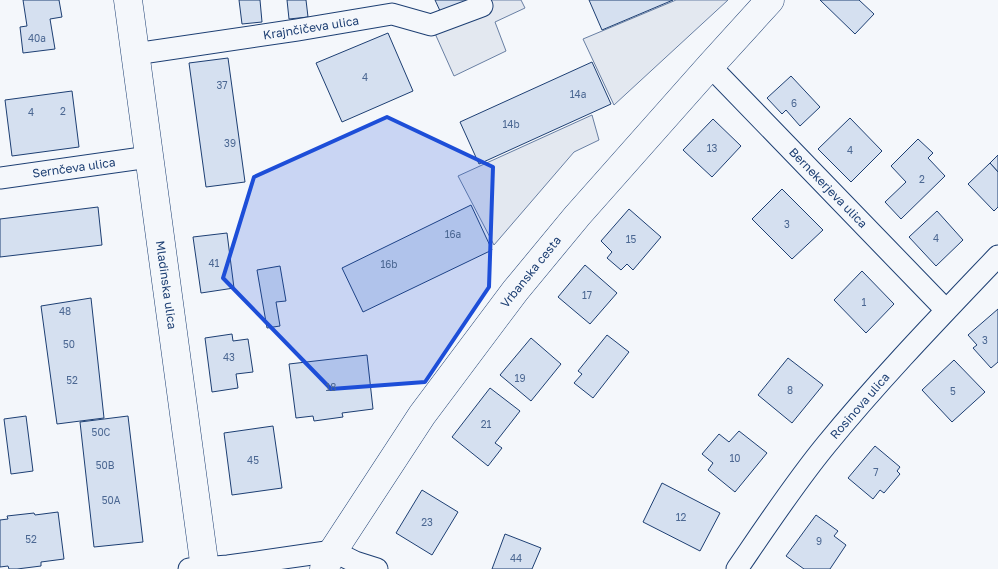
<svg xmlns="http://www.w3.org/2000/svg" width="998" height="569" viewBox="0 0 998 569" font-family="'Golos Text',sans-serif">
<rect width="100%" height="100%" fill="#f4f7fb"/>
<g fill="#e3e8f0" stroke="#687fa3">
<path d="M475,0H521L525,8L495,22L506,51L454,76L429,20Z"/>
<path d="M676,0H728L614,105L583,39Z"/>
<path d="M592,115L599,140L574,152L494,245L458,176Z"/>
</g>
<g fill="#d5e0f0" stroke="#1d3f73">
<path d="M23,0H59L62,17L50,19L55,49L23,53L20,27L27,26Z"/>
<path d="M239,0H260L262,22L242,24Z"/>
<path d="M287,0H306L308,17L289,19Z"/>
<path d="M435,0H471L441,13Z"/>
<path d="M589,0H673L602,30Z"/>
<path d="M820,0H859L874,14L855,34Z"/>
<path d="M388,33L413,91L342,122L316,63Z"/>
<path d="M228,58L245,182L206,187L189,63Z"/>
<path d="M592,62L611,104L479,164L460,122Z"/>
<path d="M791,76L820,107L800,126L786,110L782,114L767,98Z"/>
<path d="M72,91L79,147L12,156L5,100Z"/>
<path d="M850,118L882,151L851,182L818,149Z"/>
<path d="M713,119L741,146L712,177L683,150Z"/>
<path d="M918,139L933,153L928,158L945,176L901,219L885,202L906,182L891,166Z"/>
<path d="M998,155V172L990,163Z"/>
<path d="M990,163L998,172V207L994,211L968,184Z"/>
<path d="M782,189L823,230L792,259L752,219Z"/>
<path d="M471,205L492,250L363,312L342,268Z"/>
<path d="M98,207L102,245L0,257V219Z"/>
<path d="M629,209L661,237L633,270L627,264L621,270L607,258L612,252L601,241Z"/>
<path d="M937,211L963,240L936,266L909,237Z"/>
<path d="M227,233L234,288L201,293L193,237Z"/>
<path d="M585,265L617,293L590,324L558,297Z"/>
<path d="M280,266L286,301L276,302L280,326L267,328L257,270Z"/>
<path d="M862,271L894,304L866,333L834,300Z"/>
<path d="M91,298L104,418L57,424L41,306Z"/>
<path d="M998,309V362L991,368L973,348L977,345L968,335Z"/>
<path d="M232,334L233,341L248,339L253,372L236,374L238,388L212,392L205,338Z"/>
<path d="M607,335L629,352L593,398L574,383L582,374L578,371Z"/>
<path d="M531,338L561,364L531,401L500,375Z"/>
<path d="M367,355L373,409L342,413L343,417L314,421L313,416L296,418L289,364Z"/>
<path d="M788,358L823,385L792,423L758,395Z"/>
<path d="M954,360L985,392L952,422L922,390Z"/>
<path d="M490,388L520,411L495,443L502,448L488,466L452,437Z"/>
<path d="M26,416L33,471L11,474L4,419Z"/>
<path d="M128,416L143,542L94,547L80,422Z"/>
<path d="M273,426L282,488L232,495L224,433Z"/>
<path d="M739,431L767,453L735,492L708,470L713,463L702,454L719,434L729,442Z"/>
<path d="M875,446L900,467L897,471L900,474L884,493L880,490L873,499L848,478Z"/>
<path d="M662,483L720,513L700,551L643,522Z"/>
<path d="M422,490L458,512L432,555L396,533Z"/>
<path d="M58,512L64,559L41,562V566L17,569H9L8,566L0,567V520L8,519L7,516L34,513L35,515Z"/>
<path d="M816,515L838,531L834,536L846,545L830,569H804L786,556Z"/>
<path d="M505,534L541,548L532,569H492Z"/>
</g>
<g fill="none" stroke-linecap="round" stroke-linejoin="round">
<g stroke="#1d3f73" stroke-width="23">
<g id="street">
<path d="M135,54L297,30L392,14L431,25L482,6"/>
<path d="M710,66L946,310"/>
<path d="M0,178L149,157"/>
<path d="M189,569L228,566L333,551L355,562L377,569"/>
<path d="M737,569C765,528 794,484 826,445C880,379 939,318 998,256"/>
</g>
</g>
<g stroke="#1d3f73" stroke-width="29">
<g id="secondary">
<path d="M128,0L205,569"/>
<path d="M324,569L333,551L422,415L515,291L577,216L710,66L770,0"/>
</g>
</g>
<use href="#street" stroke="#f4f7fb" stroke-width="21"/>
<use href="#secondary" stroke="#f4f7fb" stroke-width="28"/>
</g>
<path fill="#1d4ed8" fill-opacity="0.2" stroke="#1d4ed8" stroke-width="4" stroke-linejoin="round" d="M387,117L493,167L489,287L425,382L331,389L223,278L254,177Z"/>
<g text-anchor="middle" stroke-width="4" stroke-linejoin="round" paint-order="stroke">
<g font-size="10" fill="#4b6792">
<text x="37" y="42">40a</text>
<text x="365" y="81">4</text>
<text x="222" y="89">37</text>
<text x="578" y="98">14a</text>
<text x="794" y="107">6</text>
<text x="63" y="115">2</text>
<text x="31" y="116">4</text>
<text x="511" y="128">14b</text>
<text x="230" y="147">39</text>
<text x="712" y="152">13</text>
<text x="850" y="154">4</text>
<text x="922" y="183">2</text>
<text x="787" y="228">3</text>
<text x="453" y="238">16a</text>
<text x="936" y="242">4</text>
<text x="631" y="243">15</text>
<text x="214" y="267">41</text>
<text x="389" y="268">16b</text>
<text x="587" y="299">17</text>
<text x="864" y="306">1</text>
<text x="65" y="315">48</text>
<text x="985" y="344">3</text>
<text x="69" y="348">50</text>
<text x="229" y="361">43</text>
<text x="520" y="382">19</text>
<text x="72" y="384">52</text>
<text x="331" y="391">18</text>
<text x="790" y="394">8</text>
<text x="953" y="395">5</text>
<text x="486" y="428">21</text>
<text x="101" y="436">50C</text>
<text x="735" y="462">10</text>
<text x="253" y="464">45</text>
<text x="105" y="469">50B</text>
<text x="876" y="476">7</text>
<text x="111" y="504">50A</text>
<text x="681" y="521">12</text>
<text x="427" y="526">23</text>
<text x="31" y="543">52</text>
<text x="819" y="545">9</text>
<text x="516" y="562">44</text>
</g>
<g font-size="12" fill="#1d3f73" stroke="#f4f7fb">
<text transform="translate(311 28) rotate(-9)" y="4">Krajnčičeva ulica</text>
<text transform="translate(74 168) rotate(-8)" y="4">Sernčeva ulica</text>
<text transform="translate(828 188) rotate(46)" y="4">Bernekerjeva ulica</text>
<text transform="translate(531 272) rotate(-51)" y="4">Vrbanska cesta</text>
<text transform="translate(166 285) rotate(82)" y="4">Mladinska ulica</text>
<text transform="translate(860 406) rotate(-49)" y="4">Rosinova ulica</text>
</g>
</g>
</svg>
